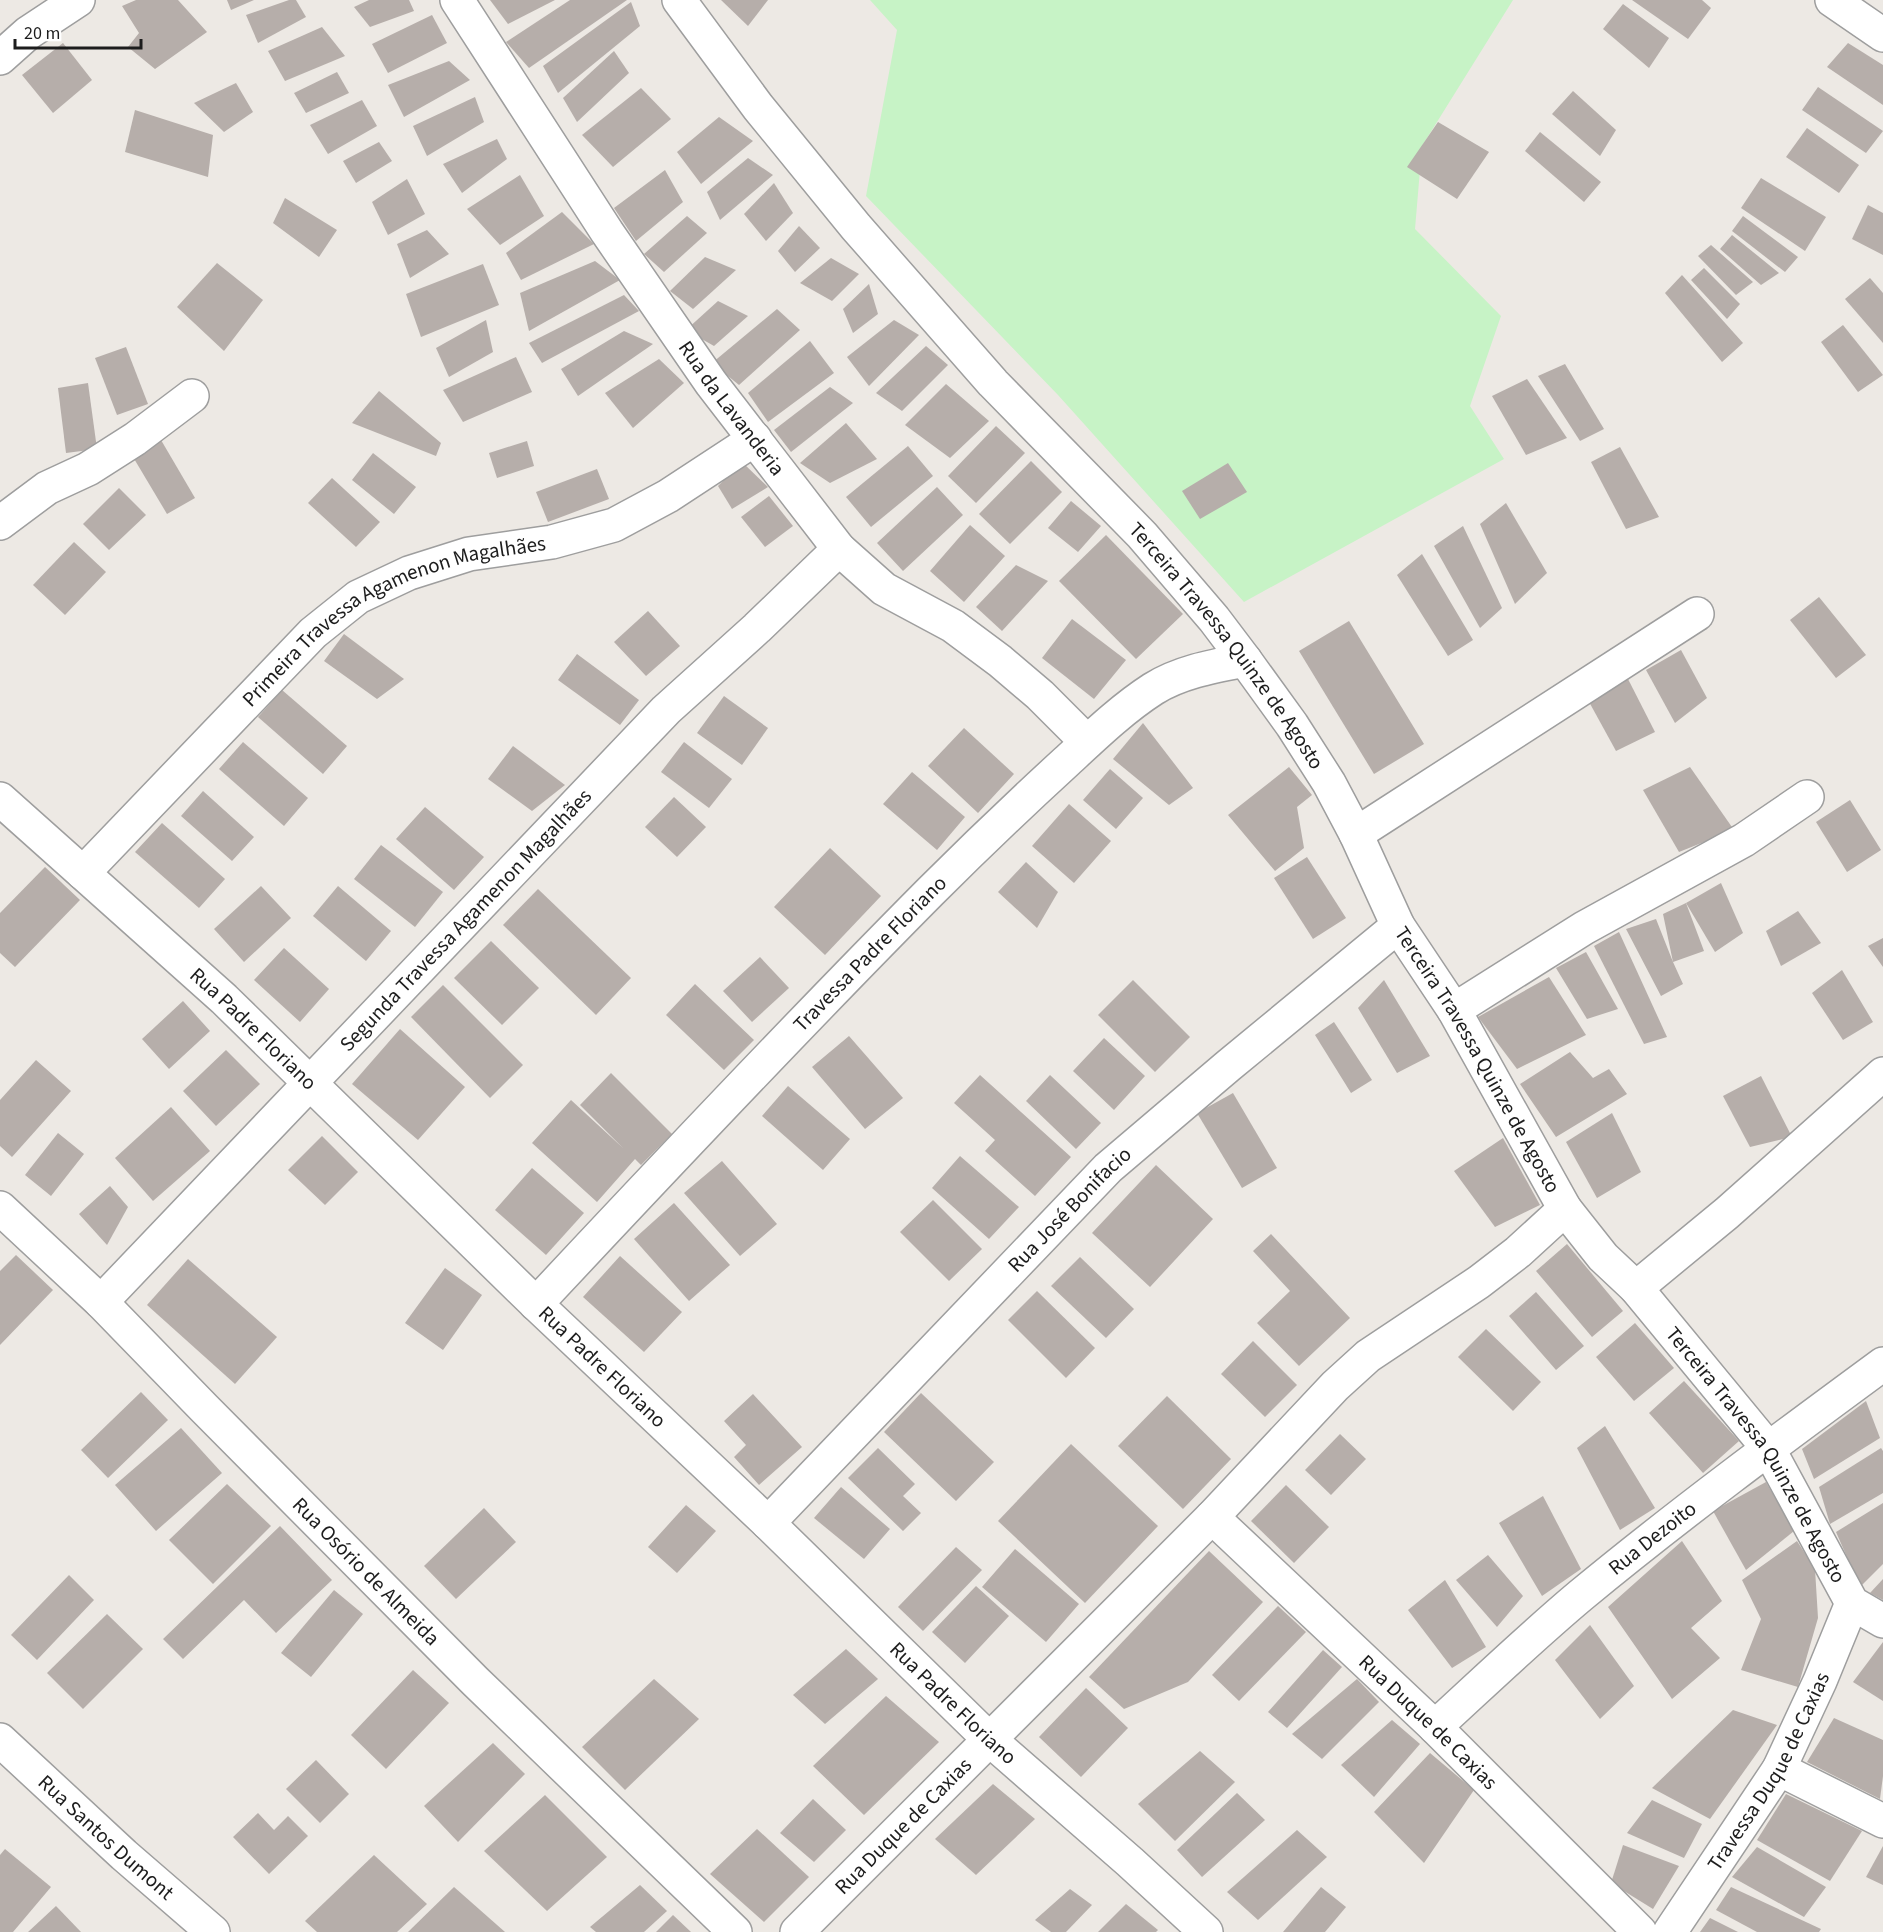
<svg xmlns="http://www.w3.org/2000/svg" width="1883" height="1932" viewBox="0 0 1883 1932" font-family="'Source Sans 3',sans-serif">
<rect width="100%" height="100%" fill="#ede9e4"/>
<path fill="#c7f3c6" d="M870,0H1513L1422,146L1415,229L1501,316L1470,406L1504,459L1244,602L1058,395L866,196L897,30Z"/>
<g fill="#b6aeaa">
<path d="M136,0H178L207,32L155,69L128,47L139,33L122,6Z"/>
<path d="M227,0H254L231,10Z"/>
<path d="M289,0H296L306,17L258,43L246,15Z"/>
<path d="M369,0H409L414,11L370,27L354,7Z"/>
<path d="M490,0H555L508,24Z"/>
<path d="M570,0H627L529,68L506,42Z"/>
<path d="M721,0H768L748,26Z"/>
<path d="M1632,0H1702L1711,8L1688,39Z"/>
<path d="M631,2L640,26L558,93L543,66Z"/>
<path d="M1623,4L1669,38L1649,68L1603,29Z"/>
<path d="M432,15L447,43L388,73L372,44Z"/>
<path d="M322,27L345,56L285,81L268,51Z"/>
<path d="M63,43L92,80L53,113L22,75Z"/>
<path d="M1848,43L1883,65V105L1827,67Z"/>
<path d="M614,51L629,73L577,122L563,98Z"/>
<path d="M449,61L470,80L404,117L388,85Z"/>
<path d="M337,72L349,93L306,113L294,93Z"/>
<path d="M236,83L253,112L224,132L194,103Z"/>
<path d="M1818,87L1883,131L1866,153L1802,110Z"/>
<path d="M641,88L671,119L613,167L582,135Z"/>
<path d="M1573,91L1616,130L1600,156L1552,114Z"/>
<path d="M475,97L484,122L427,156L413,126Z"/>
<path d="M362,100L377,126L328,154L310,125Z"/>
<path d="M135,110L213,135L208,177L125,152Z"/>
<path d="M719,117L753,141L701,184L677,152Z"/>
<path d="M1438,122L1489,152L1457,199L1407,167Z"/>
<path d="M1807,128L1859,165L1839,193L1786,157Z"/>
<path d="M1540,132L1601,182L1584,202L1525,151Z"/>
<path d="M497,139L507,159L462,193L443,164Z"/>
<path d="M379,142L392,161L356,183L343,161Z"/>
<path d="M748,158L773,175L720,220L707,192Z"/>
<path d="M665,170L683,202L636,241L614,208Z"/>
<path d="M520,175L544,216L500,245L467,209Z"/>
<path d="M1761,178L1826,217L1805,251L1741,208Z"/>
<path d="M407,179L425,214L388,235L372,202Z"/>
<path d="M774,183L793,213L766,241L744,214Z"/>
<path d="M285,198L337,230L319,257L273,223Z"/>
<path d="M1868,205L1883,213V255L1852,239Z"/>
<path d="M562,212L594,244L521,280L506,253Z"/>
<path d="M687,216L707,233L664,272L644,254Z"/>
<path d="M1743,216L1798,257L1785,272L1732,231Z"/>
<path d="M799,226L820,248L795,272L778,251Z"/>
<path d="M427,230L449,254L410,278L397,244Z"/>
<path d="M1732,235L1779,273L1761,285L1720,249Z"/>
<path d="M1711,245L1753,282L1736,295L1698,256Z"/>
<path d="M705,257L736,270L693,309L670,291Z"/>
<path d="M831,258L859,274L832,301L800,283Z"/>
<path d="M595,261L620,280L529,331L520,293Z"/>
<path d="M217,263L263,300L224,351L177,307Z"/>
<path d="M483,264L499,305L421,337L406,294Z"/>
<path d="M1704,268L1740,304L1727,319L1691,280Z"/>
<path d="M1682,275L1743,343L1722,362L1665,293Z"/>
<path d="M1870,278L1883,293V343L1845,299Z"/>
<path d="M869,284L878,314L853,333L843,309Z"/>
<path d="M624,295L639,311L542,363L529,343Z"/>
<path d="M718,301L748,316L714,346L686,330Z"/>
<path d="M777,309L800,330L739,385L712,363Z"/>
<path d="M486,320L493,352L449,377L436,348Z"/>
<path d="M894,320L919,335L869,386L847,357Z"/>
<path d="M1843,325L1883,375L1858,392L1821,342Z"/>
<path d="M624,331L653,344L578,396L561,369Z"/>
<path d="M810,341L834,373L768,422L748,393Z"/>
<path d="M926,346L948,365L902,411L876,393Z"/>
<path d="M126,347L148,404L117,415L95,358Z"/>
<path d="M516,357L532,392L463,422L443,390Z"/>
<path d="M659,359L684,383L633,428L605,393Z"/>
<path d="M1565,364L1604,429L1580,441L1538,376Z"/>
<path d="M1527,379L1567,438L1526,455L1492,396Z"/>
<path d="M88,383L97,449L66,453L58,388Z"/>
<path d="M946,384L989,421L950,458L905,425Z"/>
<path d="M830,387L853,403L791,452L774,430Z"/>
<path d="M379,391L441,443L436,456L352,423Z"/>
<path d="M846,423L877,459L830,483L800,463Z"/>
<path d="M996,426L1025,453L976,503L948,476Z"/>
<path d="M161,440L195,498L167,514L133,457Z"/>
<path d="M527,441L534,466L497,478L489,453Z"/>
<path d="M908,446L933,476L871,527L846,497Z"/>
<path d="M1620,447L1659,517L1626,529L1591,462Z"/>
<path d="M373,453L416,487L394,514L352,480Z"/>
<path d="M1031,461L1062,492L1010,544L979,514Z"/>
<path d="M742,462L768,487L732,509L718,486Z"/>
<path d="M1228,463L1247,492L1200,519L1182,491Z"/>
<path d="M597,469L609,499L548,522L536,492Z"/>
<path d="M332,478L380,522L356,547L308,503Z"/>
<path d="M937,487L963,515L903,571L877,543Z"/>
<path d="M119,488L146,515L109,550L83,524Z"/>
<path d="M769,496L793,526L765,547L741,517Z"/>
<path d="M1071,501L1101,526L1078,552L1048,528Z"/>
<path d="M1506,503L1547,573L1515,604L1480,524Z"/>
<path d="M970,525L1005,556L964,602L930,571Z"/>
<path d="M1463,526L1502,608L1480,628L1434,546Z"/>
<path d="M1106,535L1183,614L1136,659L1059,581Z"/>
<path d="M74,542L106,572L65,615L33,585Z"/>
<path d="M1422,554L1473,640L1448,656L1397,575Z"/>
<path d="M1016,565L1048,581L1002,631L976,607Z"/>
<path d="M1819,597L1866,655L1836,678L1790,620Z"/>
<path d="M648,611L680,646L646,676L614,642Z"/>
<path d="M1072,619L1126,660L1094,699L1042,658Z"/>
<path d="M1349,621L1424,744L1374,774L1299,651Z"/>
<path d="M344,634L404,679L377,699L324,661Z"/>
<path d="M1681,650L1707,698L1675,723L1646,670Z"/>
<path d="M577,654L639,700L620,725L558,680Z"/>
<path d="M1628,679L1655,732L1616,751L1588,700Z"/>
<path d="M282,690L347,746L323,774L258,717Z"/>
<path d="M724,696L768,728L742,765L697,733Z"/>
<path d="M1143,723L1193,788L1169,805L1113,759Z"/>
<path d="M964,728L1014,774L978,813L928,766Z"/>
<path d="M243,742L308,798L284,826L219,769Z"/>
<path d="M684,742L732,779L709,808L661,772Z"/>
<path d="M513,746L565,785L532,811L488,779Z"/>
<path d="M1289,767L1312,795L1297,807L1304,848L1275,871L1228,815Z"/>
<path d="M1690,767L1734,830L1679,852L1643,790Z"/>
<path d="M1110,769L1143,798L1116,829L1083,800Z"/>
<path d="M912,772L965,817L937,850L883,804Z"/>
<path d="M203,791L254,837L232,861L181,816Z"/>
<path d="M674,797L706,827L677,857L645,827Z"/>
<path d="M1850,800L1881,850L1847,872L1816,822Z"/>
<path d="M1069,804L1111,841L1074,883L1032,846Z"/>
<path d="M425,807L484,857L454,890L396,839Z"/>
<path d="M162,823L225,879L199,908L135,852Z"/>
<path d="M381,845L443,892L415,927L354,879Z"/>
<path d="M830,848L881,896L825,955L774,907Z"/>
<path d="M1307,857L1346,918L1313,939L1274,878Z"/>
<path d="M1026,862L1058,892L1037,928L998,892Z"/>
<path d="M45,867L80,900L15,967L0,953V913Z"/>
<path d="M1721,883L1743,933L1715,952L1686,903Z"/>
<path d="M261,886L291,918L244,962L214,929Z"/>
<path d="M338,886L391,931L366,961L313,916Z"/>
<path d="M538,889L631,978L596,1015L503,925Z"/>
<path d="M1686,903L1704,951L1673,962L1683,984L1661,996L1626,929L1656,919L1673,962L1663,914Z"/>
<path d="M1798,911L1821,943L1781,966L1766,931Z"/>
<path d="M1619,932L1667,1037L1644,1044L1594,946Z"/>
<path d="M1883,938V967L1868,946Z"/>
<path d="M491,941L539,988L502,1025L454,978Z"/>
<path d="M284,948L329,989L300,1022L254,980Z"/>
<path d="M1586,952L1618,1009L1587,1019L1556,968Z"/>
<path d="M760,957L789,988L752,1022L723,991Z"/>
<path d="M1842,970L1873,1022L1843,1040L1812,993Z"/>
<path d="M1549,977L1586,1035L1517,1069L1478,1017Z"/>
<path d="M1133,980L1190,1037L1155,1072L1098,1015Z"/>
<path d="M1384,980L1430,1056L1397,1073L1358,1008Z"/>
<path d="M695,984L754,1040L724,1070L666,1015Z"/>
<path d="M443,985L523,1065L490,1098L411,1017Z"/>
<path d="M183,1001L210,1031L169,1069L142,1039Z"/>
<path d="M1334,1022L1372,1080L1351,1093L1315,1035Z"/>
<path d="M400,1029L465,1087L418,1140L352,1084Z"/>
<path d="M849,1036L903,1098L865,1129L812,1067Z"/>
<path d="M1104,1038L1145,1076L1114,1110L1073,1071Z"/>
<path d="M226,1050L260,1084L216,1126L183,1091Z"/>
<path d="M1570,1052L1593,1078L1609,1069L1627,1094L1556,1137L1520,1084Z"/>
<path d="M36,1060L71,1091L12,1157L0,1146V1100Z"/>
<path d="M611,1073L672,1134L641,1165L635,1159L597,1202L532,1143L571,1100L623,1148L580,1105Z"/>
<path d="M980,1075L1071,1157L1035,1196L985,1151L995,1140L954,1103Z"/>
<path d="M1050,1075L1101,1123L1076,1149L1026,1101Z"/>
<path d="M1761,1076L1792,1137L1750,1147L1723,1096Z"/>
<path d="M788,1086L850,1139L823,1170L762,1116Z"/>
<path d="M1233,1093L1277,1168L1242,1188L1197,1113Z"/>
<path d="M171,1107L210,1151L153,1201L115,1158Z"/>
<path d="M1612,1113L1641,1172L1597,1198L1566,1142Z"/>
<path d="M58,1133L84,1154L51,1196L25,1175Z"/>
<path d="M322,1136L358,1172L325,1205L288,1170Z"/>
<path d="M1503,1138L1540,1205L1495,1227L1454,1171Z"/>
<path d="M960,1156L1019,1207L989,1239L932,1188Z"/>
<path d="M722,1161L777,1224L740,1256L684,1193Z"/>
<path d="M1156,1165L1213,1219L1150,1287L1092,1233Z"/>
<path d="M532,1168L584,1213L546,1255L495,1210Z"/>
<path d="M110,1186L128,1207L107,1245L79,1214Z"/>
<path d="M933,1200L982,1249L949,1281L900,1232Z"/>
<path d="M674,1203L730,1265L689,1301L634,1239Z"/>
<path d="M1271,1234L1350,1318L1299,1366L1257,1323L1290,1291L1253,1251Z"/>
<path d="M1567,1244L1623,1311L1592,1337L1536,1271Z"/>
<path d="M16,1255L53,1290L0,1345V1271Z"/>
<path d="M620,1256L682,1312L644,1352L583,1297Z"/>
<path d="M1080,1257L1134,1309L1106,1338L1051,1286Z"/>
<path d="M188,1259L277,1337L235,1384L147,1305Z"/>
<path d="M445,1268L482,1295L443,1350L405,1323Z"/>
<path d="M1037,1291L1095,1348L1066,1378L1008,1320Z"/>
<path d="M1536,1292L1584,1346L1556,1370L1509,1316Z"/>
<path d="M1635,1323L1674,1368L1634,1401L1596,1357Z"/>
<path d="M1486,1329L1541,1382L1513,1411L1458,1357Z"/>
<path d="M1253,1341L1297,1385L1265,1417L1221,1374Z"/>
<path d="M1684,1381L1739,1441L1703,1473L1649,1413Z"/>
<path d="M141,1392L168,1420L108,1478L81,1450Z"/>
<path d="M921,1393L994,1462L956,1501L884,1432Z"/>
<path d="M753,1394L802,1447L759,1485L734,1457L746,1445L724,1421Z"/>
<path d="M1167,1396L1231,1459L1183,1509L1118,1446Z"/>
<path d="M1866,1401L1880,1438L1814,1479L1802,1449Z"/>
<path d="M1605,1426L1655,1508L1620,1530L1577,1448Z"/>
<path d="M181,1428L222,1473L156,1531L115,1485Z"/>
<path d="M1340,1434L1366,1459L1331,1495L1305,1470Z"/>
<path d="M1071,1444L1158,1526L1085,1603L998,1521Z"/>
<path d="M878,1448L915,1484L903,1496L921,1513L903,1531L848,1478Z"/>
<path d="M1881,1448L1883,1451V1493L1830,1524L1819,1487Z"/>
<path d="M1766,1482L1794,1531L1746,1570L1713,1511Z"/>
<path d="M227,1484L271,1526L213,1584L169,1540Z"/>
<path d="M1286,1485L1329,1527L1294,1563L1251,1521Z"/>
<path d="M841,1487L890,1529L864,1559L814,1518Z"/>
<path d="M1543,1496L1581,1569L1542,1596L1499,1523Z"/>
<path d="M1883,1503V1564L1860,1587L1836,1532Z"/>
<path d="M686,1505L716,1531L677,1573L648,1547Z"/>
<path d="M484,1508L516,1542L456,1599L424,1566Z"/>
<path d="M280,1526L332,1580L276,1633L244,1600L183,1659L163,1639Z"/>
<path d="M1682,1541L1722,1601L1691,1628L1720,1658L1672,1699L1608,1607Z"/>
<path d="M1797,1541L1815,1569L1818,1618L1798,1687L1741,1670L1761,1619L1742,1580Z"/>
<path d="M956,1547L982,1570L923,1631L898,1607Z"/>
<path d="M1015,1549L1079,1604L1046,1642L982,1587Z"/>
<path d="M1209,1551L1263,1602L1188,1682L1124,1709L1089,1677Z"/>
<path d="M1488,1555L1523,1596L1497,1627L1456,1580Z"/>
<path d="M69,1575L94,1600L37,1660L11,1635Z"/>
<path d="M1883,1579V1600L1870,1593Z"/>
<path d="M1445,1580L1486,1647L1452,1668L1408,1610Z"/>
<path d="M976,1586L1009,1616L965,1663L932,1632Z"/>
<path d="M334,1590L363,1614L311,1677L281,1653Z"/>
<path d="M1278,1606L1306,1632L1239,1701L1212,1675Z"/>
<path d="M107,1614L143,1649L83,1709L47,1673Z"/>
<path d="M1590,1625L1634,1686L1600,1719L1555,1660Z"/>
<path d="M1883,1642V1701L1853,1682Z"/>
<path d="M846,1649L878,1679L825,1724L793,1695Z"/>
<path d="M1323,1650L1342,1667L1287,1728L1268,1712Z"/>
<path d="M413,1670L449,1703L386,1769L351,1735Z"/>
<path d="M654,1679L699,1719L625,1790L582,1747Z"/>
<path d="M1357,1679L1379,1702L1322,1759L1292,1734Z"/>
<path d="M1086,1688L1128,1728L1081,1777L1039,1737Z"/>
<path d="M886,1696L939,1742L864,1815L813,1766Z"/>
<path d="M1733,1710L1777,1725L1710,1819L1652,1788Z"/>
<path d="M1834,1718L1883,1740V1776L1880,1799L1807,1762Z"/>
<path d="M1392,1720L1420,1744L1374,1797L1341,1765Z"/>
<path d="M493,1743L525,1774L458,1842L424,1806Z"/>
<path d="M1200,1751L1235,1782L1175,1841L1138,1804Z"/>
<path d="M1430,1753L1474,1790L1424,1863L1374,1812Z"/>
<path d="M316,1760L349,1794L320,1823L286,1789Z"/>
<path d="M993,1784L1035,1819L976,1875L935,1839Z"/>
<path d="M1237,1793L1265,1820L1202,1877L1177,1850Z"/>
<path d="M1786,1794L1862,1831L1830,1881L1757,1840Z"/>
<path d="M545,1795L607,1857L547,1911L484,1851Z"/>
<path d="M813,1799L846,1830L814,1862L780,1833Z"/>
<path d="M1652,1800L1702,1824L1684,1858L1627,1833Z"/>
<path d="M258,1813L274,1830L288,1816L308,1836L269,1874L233,1837Z"/>
<path d="M757,1829L809,1877L764,1922L710,1874Z"/>
<path d="M1297,1830L1327,1857L1258,1920L1227,1892Z"/>
<path d="M1623,1845L1679,1866L1653,1909L1611,1883Z"/>
<path d="M1883,1846V1885L1866,1877Z"/>
<path d="M1757,1847L1826,1887L1804,1917L1732,1877Z"/>
<path d="M5,1849L51,1887L13,1932H0V1855Z"/>
<path d="M374,1855L427,1904L397,1932H317L305,1921Z"/>
<path d="M640,1885L667,1911L644,1932H596L590,1927Z"/>
<path d="M454,1887L505,1932H408Z"/>
<path d="M1321,1887L1346,1907L1325,1932H1283Z"/>
<path d="M1731,1887L1821,1929L1819,1932H1757L1716,1910Z"/>
<path d="M1070,1889L1092,1905L1066,1932H1051L1035,1920Z"/>
<path d="M1126,1904L1158,1930L1156,1932H1098Z"/>
<path d="M56,1906L81,1932H28Z"/>
<path d="M673,1915L691,1932H656Z"/>
<path d="M1710,1918L1738,1932H1700Z"/>
</g>
<g fill="none" stroke-linecap="round" stroke-linejoin="round">
<g stroke="#9e9e9e" stroke-width="36">
<g id="minor">
<path id="s1" d="M457,0L607,232L711,383L839,549L884,589L953,626L1000,661L1040,695L1087,742"/>
<path id="s2" d="M679,0L758,107L856,227L993,383L1142,535L1214,619L1245,660L1292,725L1329,783L1356,834L1398,926L1454,1010L1565,1209L1603,1257L1636,1288L1768,1448L1852,1603L1883,1621"/>
<path d="M1832,0L1883,35"/>
<path d="M0,58L28,33L78,0"/>
<path d="M0,523L47,488L88,469L135,439L192,396"/>
<path id="s3" d="M0,799L224,999L536,1304L768,1523L989,1739L1130,1862L1206,1932"/>
<path d="M1356,834L1697,614"/>
<path id="s4" d="M83,873L313,633L358,597L409,573L469,554L552,542L614,525L668,496L755,439"/>
<path d="M1454,1010L1584,928L1744,840L1807,797"/>
<path id="s5" d="M0,1208L101,1302L204,1408L475,1681L735,1932"/>
<path d="M1636,1288L1727,1213L1883,1074"/>
<path id="s6" d="M101,1302L666,710L757,628L839,549"/>
<path id="s7" d="M536,1304C666,1165 796,1027 930,892C975,847 1020,804 1067,761C1094,736 1122,709 1153,689C1180,672 1214,666 1245,660"/>
<path id="s8" d="M1212,1517L1435,1727L1640,1932"/>
<path id="s9" d="M768,1523L1108,1168L1228,1066L1398,926"/>
<path id="s10" d="M1435,1727C1483,1683 1530,1638 1580,1596C1678,1515 1781,1439 1883,1364"/>
<path id="s11" d="M0,1740L124,1855L213,1932"/>
<path d="M1779,1769L1883,1821"/>
<path id="s12" d="M797,1932L1212,1517L1335,1386L1368,1356L1479,1282L1518,1252L1565,1209"/>
<path id="s13" d="M1670,1932L1779,1769L1820,1681L1852,1603"/>
</g>
</g>
<use href="#minor" stroke="#fff" stroke-width="33"/>
</g>
<g text-anchor="middle" stroke-width="6" stroke-linejoin="round" paint-order="stroke">
<g font-size="21" fill="#1d1d1d" stroke="#fff">
<text dy="7" stroke="none"><textPath href="#s1" startOffset="492">Rua da Lavanderia</textPath></text>
<text dy="7" stroke="none"><textPath href="#s4" startOffset="411">Primeira Travessa Agamenon Magalhães</textPath></text>
<text dy="7" stroke="none"><textPath href="#s2" startOffset="848">Terceira Travessa Quinze de Agosto</textPath></text>
<text dy="7" stroke="none"><textPath href="#s6" startOffset="528">Segunda Travessa Agamenon Magalhães</textPath></text>
<text dy="7" stroke="none"><textPath href="#s7" startOffset="484">Travessa Padre Floriano</textPath></text>
<text dy="7" stroke="none"><textPath href="#s3" startOffset="342">Rua Padre Floriano</textPath></text>
<text dy="7" stroke="none"><textPath href="#s2" startOffset="1334">Terceira Travessa Quinze de Agosto</textPath></text>
<text dy="7" stroke="none"><textPath href="#s9" startOffset="435">Rua José Bonifacio</textPath></text>
<text dy="7" stroke="none"><textPath href="#s3" startOffset="828">Rua Padre Floriano</textPath></text>
<text dy="7" stroke="none"><textPath href="#s2" startOffset="1820">Terceira Travessa Quinze de Agosto</textPath></text>
<text dy="7" stroke="none"><textPath href="#s10" startOffset="288">Rua Dezoito</textPath></text>
<text dy="7" stroke="none"><textPath href="#s5" startOffset="516">Rua Osório de Almeida</textPath></text>
<text dy="7" stroke="none"><textPath href="#s3" startOffset="1314">Rua Padre Floriano</textPath></text>
<text dy="7" stroke="none"><textPath href="#s8" startOffset="298">Rua Duque de Caxias</textPath></text>
<text dy="7" stroke="none"><textPath href="#s13" startOffset="189">Travessa Duque de Caxias</textPath></text>
<text dy="7" stroke="none"><textPath href="#s12" startOffset="150">Rua Duque de Caxias</textPath></text>
<text dy="7" stroke="none"><textPath href="#s11" startOffset="144">Rua Santos Dumont</textPath></text>
</g>
</g>
<path d="M15 39v9h126v-9" fill="none" stroke="#1d1d1d" stroke-width="3"/>
<text x="24" y="39" font-size="18" fill="#1d1d1d" stroke="#ffffff" stroke-width="4.5" paint-order="stroke">20 m</text>
</svg>
